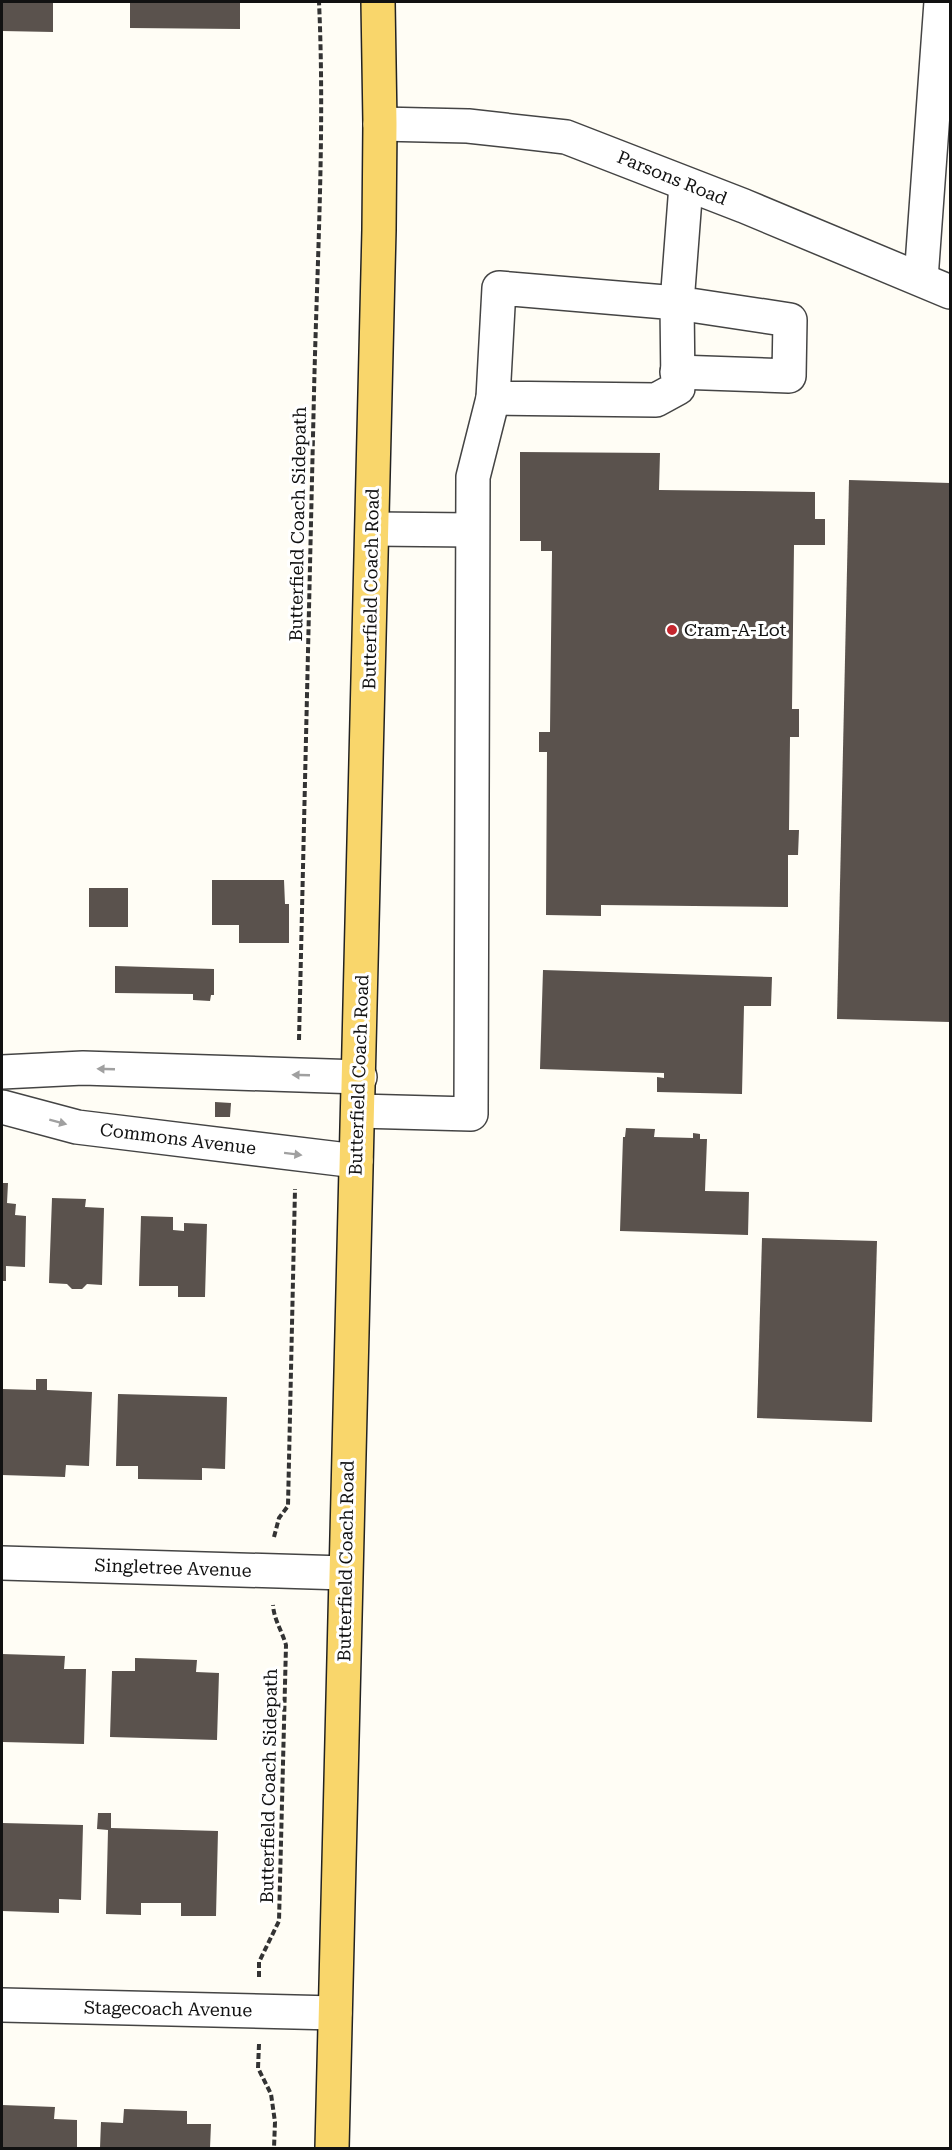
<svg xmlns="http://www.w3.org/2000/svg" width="952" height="2150" viewBox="0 0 952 2150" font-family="'Roboto Serif',serif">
<rect width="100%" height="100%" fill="#fffdf5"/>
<g fill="#5a524d">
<path d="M2,2H53V32L2,31Z"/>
<path d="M130,2H240V29L130,28Z"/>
<path d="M520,452L660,453L659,490L815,492V519H825V545H794L792,709H799V737H790L789,830H799L798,855H788V907L601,905V916L546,915L547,752H539V732H550L552,551H541V541H520Z"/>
<path d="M849,480L950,483V1022L837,1019Z"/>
<path d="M212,880H284L285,904H289V943H239V925H212Z"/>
<rect x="89" y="888" width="39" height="39"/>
<path d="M115,966L214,969V995H211L210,1001L193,1000V994L115,993Z"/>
<path d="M543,970L772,977L771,1006H744L742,1094L657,1092V1077L664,1078V1073L540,1069Z"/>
<path d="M215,1102L231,1103L230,1117H215Z"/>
<path d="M626,1128L655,1129L654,1137L693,1138V1133L700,1134V1139H707L705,1191L749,1192L748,1235L620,1231L623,1137H625Z"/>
<path d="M2,1183H8L7,1203L16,1204L15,1215L26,1216L25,1267L6,1266V1281H2Z"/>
<path d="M52,1198L86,1199L85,1207L104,1208L102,1285L87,1284L82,1289H72L67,1284L49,1283Z"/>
<path d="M141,1216L173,1217V1230L184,1231V1223L207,1224L205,1297H178V1286H139Z"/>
<path d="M762,1238L877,1241L872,1422L757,1418Z"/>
<path d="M36,1379H47V1390L92,1392L89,1466L66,1465L65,1477L2,1475V1389L36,1390Z"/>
<path d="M118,1394L227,1397L225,1469L202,1468V1480L138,1479V1466H116Z"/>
<path d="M2,1654L65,1656L64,1669H86L84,1744L2,1742Z"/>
<path d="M135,1658L197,1660L196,1672L219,1673L217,1740L110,1737L112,1671H135Z"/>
<path d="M98,1813H111V1828L218,1831L216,1916H181V1903H141V1915L106,1914L108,1830L97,1829Z"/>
<path d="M2,1823L83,1825L81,1900L59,1899V1913L2,1911Z"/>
<path d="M2,2105L55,2107L54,2119L77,2120V2148H2Z"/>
<path d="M124,2109L187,2111V2124H211L210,2148H100L101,2122L123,2123Z"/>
</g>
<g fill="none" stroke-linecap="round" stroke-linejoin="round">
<g stroke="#444" stroke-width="36">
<g id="minor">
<path d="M380,124L468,126L566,137L744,206L950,292"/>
<path d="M921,279L941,2"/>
<path d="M499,288L677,303L678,388L656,400L493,398Z"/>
<path d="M677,372L789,376L790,320L677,303L686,185"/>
<path d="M373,529L472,530"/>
<path d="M2,1072L83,1068L360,1077"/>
<path d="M2,1107L77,1127L356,1161"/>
<path d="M358,1111L471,1114L473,477L493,398"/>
<path d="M2,1563L345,1573"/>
<path d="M2,2005L335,2013"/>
</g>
</g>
<g stroke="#222" stroke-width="36">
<path id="major" d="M332,2148L379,230L380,124L378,2"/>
</g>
<g stroke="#333" stroke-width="4" stroke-dasharray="6 3" stroke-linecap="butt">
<path d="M299,1040C304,824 309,609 314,393C317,262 325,132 319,2"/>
<path d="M274,1537L279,1518L288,1506L295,1189"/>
<path d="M259,1977V1962L279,1921L286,1645C282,1631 274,1620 273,1605"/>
<path d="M259,2044L258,2068L271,2094L275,2122L274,2148"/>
</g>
<use href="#minor" stroke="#fff" stroke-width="33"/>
<use href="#major" stroke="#f9d66b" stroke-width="33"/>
</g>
<defs><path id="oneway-solid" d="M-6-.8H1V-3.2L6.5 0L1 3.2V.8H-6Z" transform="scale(1.5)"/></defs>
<g fill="#a0a0a0">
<use href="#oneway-solid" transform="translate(106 1069) rotate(-178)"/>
<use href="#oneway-solid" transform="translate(301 1075) rotate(-178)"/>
<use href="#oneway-solid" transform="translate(58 1122) rotate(15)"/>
<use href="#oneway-solid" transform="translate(293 1154) rotate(7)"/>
</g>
<circle fill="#c4262e" stroke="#fff" stroke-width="2" cx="672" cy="630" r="6"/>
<g text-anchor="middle" stroke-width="6" stroke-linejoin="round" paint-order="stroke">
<g font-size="18" fill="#111" stroke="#fff">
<text transform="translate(672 178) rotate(22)" y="6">Parsons Road</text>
<text transform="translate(298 524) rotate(-89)" y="6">Butterfield Coach Sidepath</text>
<text transform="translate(371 589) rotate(-89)" y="6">Butterfield Coach Road</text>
<text transform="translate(359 1075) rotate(-88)" y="6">Butterfield Coach Road</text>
<text transform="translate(178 1139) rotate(7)" y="6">Commons Avenue</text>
<text transform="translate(346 1561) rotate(-89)" y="6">Butterfield Coach Road</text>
<text transform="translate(173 1568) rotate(2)" y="6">Singletree Avenue</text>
<text transform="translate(269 1786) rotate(-89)" y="6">Butterfield Coach Sidepath</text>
<text transform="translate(168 2009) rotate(1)" y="6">Stagecoach Avenue</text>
</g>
<g font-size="18" fill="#111" stroke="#fff" text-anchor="start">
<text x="684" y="636">Cram-A-Lot</text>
</g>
</g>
<rect width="952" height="2150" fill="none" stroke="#111111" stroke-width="6"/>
</svg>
